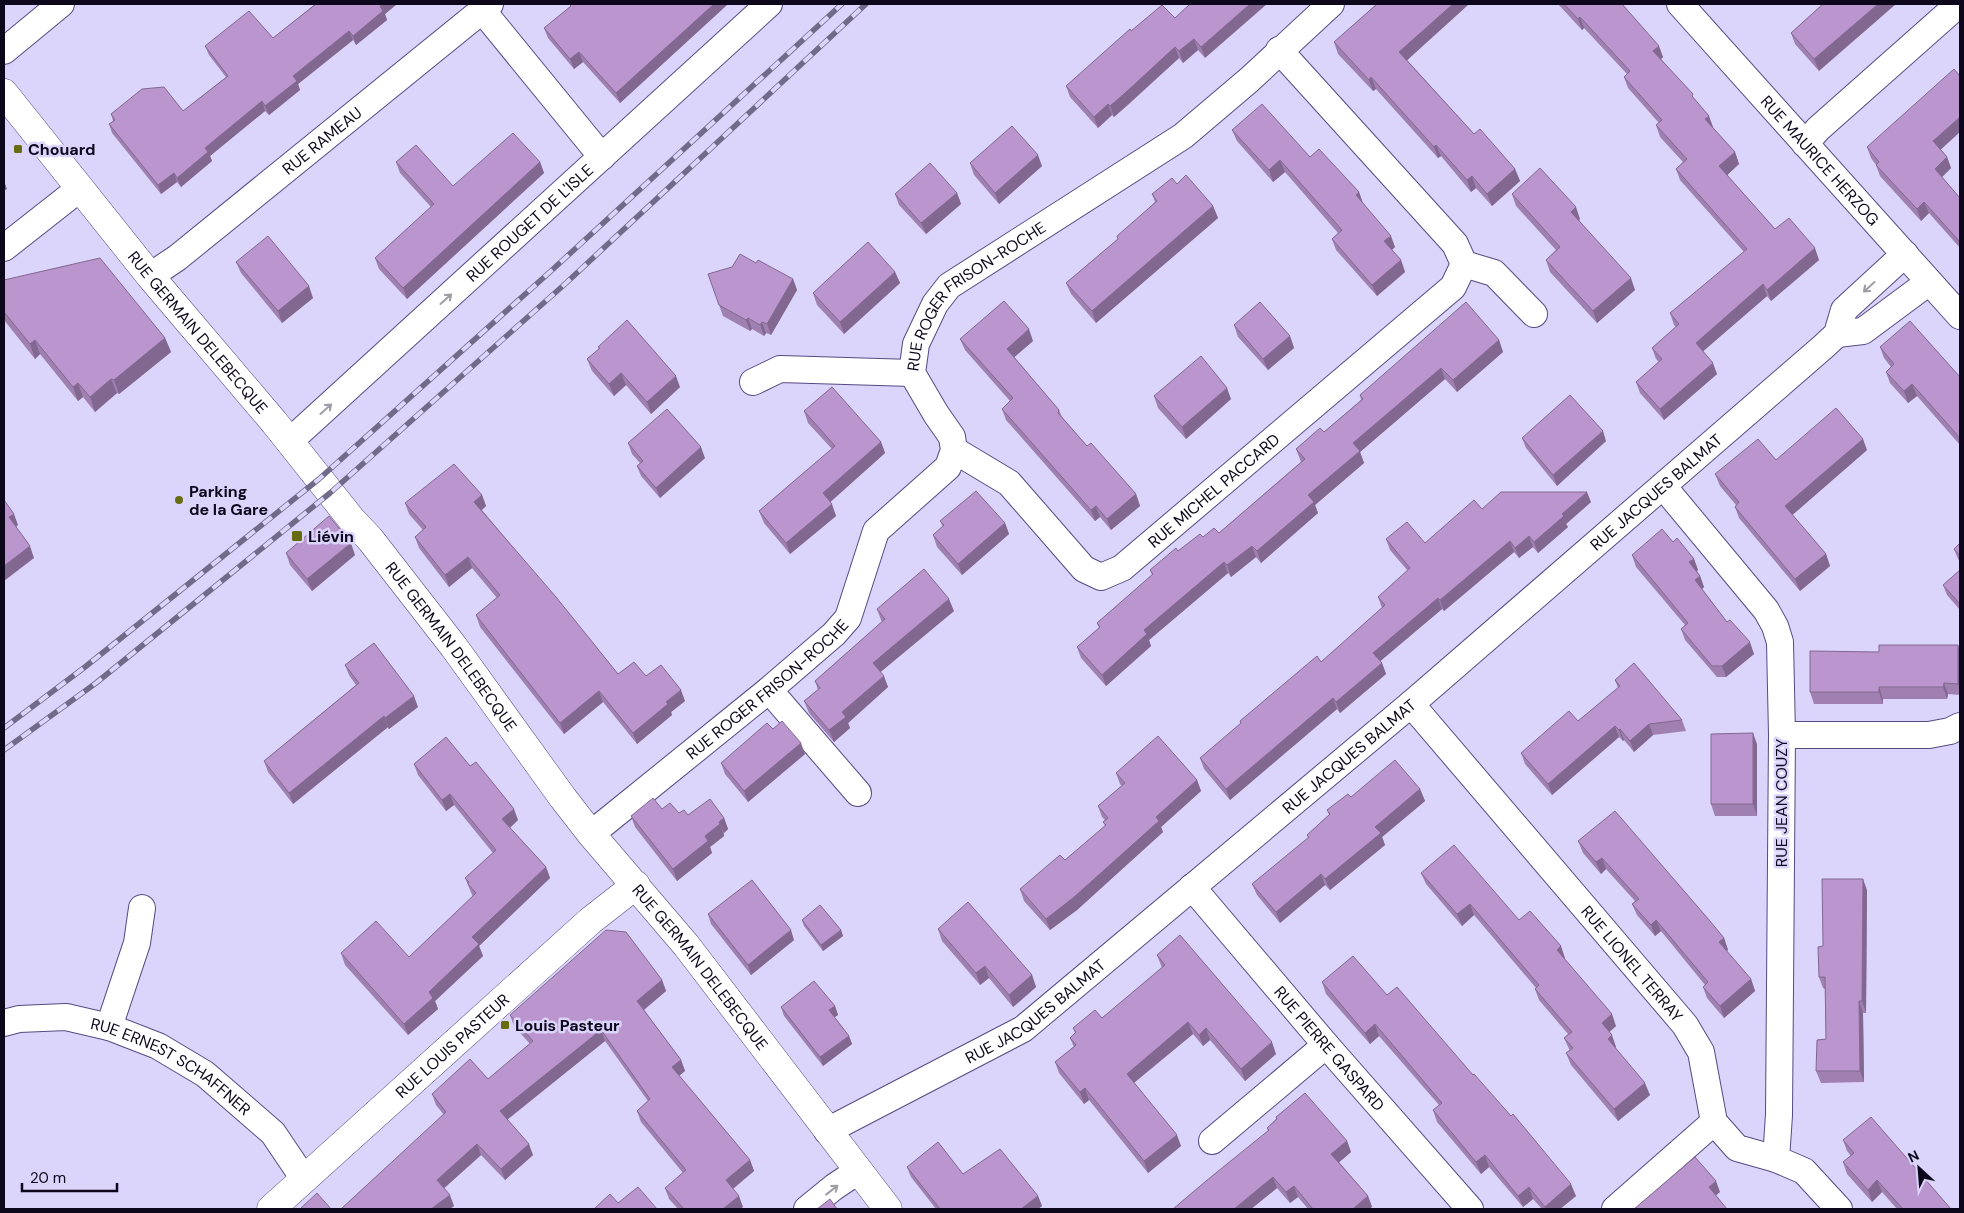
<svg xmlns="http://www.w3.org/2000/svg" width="1964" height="1213" viewBox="0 0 1964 1213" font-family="'DM Sans',sans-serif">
<rect width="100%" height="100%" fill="#dbd4fb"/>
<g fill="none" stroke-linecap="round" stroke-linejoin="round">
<g stroke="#574a82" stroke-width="28">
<g id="minor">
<path id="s1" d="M1680,4L1960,316"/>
<path d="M482,10L602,157"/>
<path d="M4,51L61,4"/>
<path d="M1805,144L1818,129L1959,4"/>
<path d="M4,248L79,189"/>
<path d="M1464,264L1494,273L1534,314"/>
<path id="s2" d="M150,276L177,258L490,4"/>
<path d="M1837,334L1863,331L1929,282"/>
<path d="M753,382L780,369L912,373"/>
<path id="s3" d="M290,441L769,4"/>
<path id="s4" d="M954,450L1009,483L1084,569L1101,577L1122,568L1453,287L1464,264L1455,244L1279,50"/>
<path d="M1663,486L1766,610L1775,626L1780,642L1782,735L1779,1115L1776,1159"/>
<path d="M769,690L858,793"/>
<path id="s5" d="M1411,704L1685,1025L1701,1052L1714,1122L1737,1148L1776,1159L1804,1171L1839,1209"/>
<path d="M1782,735H1929L1950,731L1960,726"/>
<path id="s6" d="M591,834L769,690L834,634L848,618L876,531L948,467L954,450L952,437L936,414L912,373L916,344L935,304L949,286L1183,136L1249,80L1331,4"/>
<path id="s7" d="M1192,887L1326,1045L1470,1209"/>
<path id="s8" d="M4,1023L19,1019L66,1017L109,1027L158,1046L205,1074L273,1133L304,1179"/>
<path d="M109,1027L137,943L142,908"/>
<path id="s9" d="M827,1131L1023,1029L1411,704L1823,347L1837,334L1844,310L1905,254"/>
<path d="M1212,1141L1326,1045"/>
<path d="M807,1209L834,1187L858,1171"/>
<path d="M1615,1209L1714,1122"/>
</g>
</g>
<g stroke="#574a82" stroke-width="29">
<g id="tertiary">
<path id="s10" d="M4,93L150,276L274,422L352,520L370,539L454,647L563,798L591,834L686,945L888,1209"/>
<path id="s11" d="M271,1209L590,921L636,885"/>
</g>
</g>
<use href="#minor" stroke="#fff" stroke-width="26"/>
<use href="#tertiary" stroke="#fff" stroke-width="28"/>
<g stroke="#716a88" stroke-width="5.5">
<g id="rail">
<path d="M4,728L85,667L319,479L551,271L842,4"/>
<path d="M4,750L96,683L330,493L565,284L866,4"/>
</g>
</g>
<use href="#rail" stroke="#dbd4fb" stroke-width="4" stroke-dasharray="11" stroke-linecap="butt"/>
</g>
<g fill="#a080b1">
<path d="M313,4H397L385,14L387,20L356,45L353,40L298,84L300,90L269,115L265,111L210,156L212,161L181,187L177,182L161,194L112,133L109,124L113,121L111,114L183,111L226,77L209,55L205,46L273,38L314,5Z"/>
<path d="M571,4H728L620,103L583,62L574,69L548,38L544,28L570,7V5Z"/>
<path d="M1190,4L1205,58L1198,50L1183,63L1179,58L1128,105L1114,117L1112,115L1098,128L1070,97L1066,86L1131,31L1175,18Z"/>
<path d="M1377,4H1469L1407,60L1474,134L1515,169L1520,181L1492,206L1476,188L1471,192L1441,156L1438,158L1376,89L1373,91L1338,54L1334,42Z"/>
<path d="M1558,4H1622L1663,57L1661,59L1695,100L1713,127L1712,128L1735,152L1739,164L1727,175L1775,229L1819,260L1771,301L1767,296L1703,351L1717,374L1664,420L1640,393L1636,382L1659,362L1656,359L1652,348L1676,327L1674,325L1670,313L1744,252L1680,180L1676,169L1683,162L1660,137L1656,125L1659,123L1628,88L1624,77L1627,74L1584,28L1582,30Z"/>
<path d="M1823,4L1819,71L1795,44L1791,33Z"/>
<path d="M1232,130L1310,157L1359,192L1363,203L1395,247L1392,250L1401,260L1405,272L1377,296L1336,250L1332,239L1338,233L1285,172L1273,182L1237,141Z"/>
<path d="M1867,147L1941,150L1947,157L1951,168L1942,177L1960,198V248L1929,213L1921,221L1880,176L1876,165L1871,158Z"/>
<path d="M396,162L453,186L540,162L544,173L407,299L379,269L375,258L431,207L400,173Z"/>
<path d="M970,163L1042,166L999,204L974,175Z"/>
<path d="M1177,184L1213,206L1218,218L1096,323L1071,294L1066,283L1118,239L1155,202L1152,194Z"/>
<path d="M957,193L961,204L926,234L899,205L895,194Z"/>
<path d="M1512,194L1580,219L1579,220L1635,290L1597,323L1550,272L1546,260L1556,250L1516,206Z"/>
<path d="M236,262L313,298L282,323L241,273Z"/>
<path d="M756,263L793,279L797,290L771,335L766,333L764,336L752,329L750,331L723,316L708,274Z"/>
<path d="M895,272L900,283L844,334L817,305L813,293Z"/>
<path d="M4,280L165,338L171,352L119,394L117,393L95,412L83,397L78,401L40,354L35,359L4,320Z"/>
<path d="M1234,325L1290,336L1294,348L1268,370L1238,337Z"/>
<path d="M960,339L1033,341L1014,357L1059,410L1062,417L1087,446L1136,494L1140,506L1111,530L1100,517L1095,521L1006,420L1002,409L1010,401L965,350Z"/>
<path d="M1499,340L1503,352L1457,392L1445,379L1360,452L1364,463L1315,505L1318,513L1261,563L1256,557L1231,577L1228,573L1149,640L1151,646L1106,686L1081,658L1077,647L1099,628L1097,623L1152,575L1150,570L1178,551L1203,537L1219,533L1301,462L1296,449L1324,432L1361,400L1360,395Z"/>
<path d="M598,347L680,387L651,414L626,385L614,396L592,371L587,359L599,349Z"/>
<path d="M1880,347L1960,377V445L1917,396L1908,403L1890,383L1886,372L1891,367L1884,358Z"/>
<path d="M1154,396L1231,399L1186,439L1158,408Z"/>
<path d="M804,411L881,442L885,453L830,502L836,516L790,554L764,523L759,511L832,449L808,423Z"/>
<path d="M1522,438L1606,441L1557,486L1526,448Z"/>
<path d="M628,443L705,458L660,498L641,476L637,466L640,463L632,454Z"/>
<path d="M1867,450L1792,515L1826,554L1830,566L1800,591L1739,518L1735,507L1736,505L1720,486L1715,474L1776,460Z"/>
<path d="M482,495L486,506L482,510L618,674L646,676L685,701L671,712L672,715L637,744L603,702L564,734L480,627L476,615L497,598L472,568L449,587L419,548L415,537L423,530L409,514L405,503Z"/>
<path d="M1591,502L1566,524L1568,527L1538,553L1533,547L1519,558L1514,552L1444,611L1442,609L1380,661L1382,663L1386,674L1340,713L1337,709L1230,800L1204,769L1200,758L1241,724L1240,721L1321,662L1382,608L1378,597L1408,571L1390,550L1386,539L1425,543L1482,509Z"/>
<path d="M940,521L1005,523L1009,534L962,575L937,547L933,535L943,527Z"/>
<path d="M1673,542L1694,559L1698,570L1697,571L1700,576L1704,587L1702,589L1727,622L1754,654L1726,677H1717L1685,640L1681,629L1685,625L1636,567L1632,555Z"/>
<path d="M1960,543V562L1958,559L1954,549Z"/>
<path d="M286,553L355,555L312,591L290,565Z"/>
<path d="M1960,570V610L1947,595L1943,585Z"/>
<path d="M877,609L954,611L880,672L888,687L848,723L850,728L834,742L809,713L804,701L818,690L815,681L882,622L881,620Z"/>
<path d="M1960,651V695L1948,694L1947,699H1883V704H1814L1810,692L1879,652Z"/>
<path d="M345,665L418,707L389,729L388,727L293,804L268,772L264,761L356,685L349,675Z"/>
<path d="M1615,680L1682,720L1686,731L1653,735L1634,752L1624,740L1623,741L1619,737L1552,795L1525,764L1521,753L1578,721L1618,688Z"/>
<path d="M773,729L805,754L748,802L725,774L721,763Z"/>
<path d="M1757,744V816H1715L1711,804Z"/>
<path d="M414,764L470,766L518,820L510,828L546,867L550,878L479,946L483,956L435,1001L438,1009L408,1035L345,965L341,953L409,957L473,897L465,878L493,853L454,805L446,811L418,775Z"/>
<path d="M1116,773L1197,780L1201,791L1161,827L1163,832L1077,910L1050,930L1024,901L1020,889L1065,860L1105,826L1103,822L1105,820L1102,817L1098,806L1122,786L1120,784Z"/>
<path d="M1420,789L1425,801L1382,837L1385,845L1330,890L1325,885L1280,923L1257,895L1252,884L1308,838L1307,835L1329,815L1327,810L1351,797Z"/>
<path d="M662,809L688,815L724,818L728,829L724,833V836L710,847L712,853L677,881L635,827L631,816Z"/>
<path d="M1578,841L1724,938L1728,950L1726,951L1751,979L1755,991L1724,1018L1707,998L1703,987L1705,985L1661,931L1655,936L1637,915L1632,904L1635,901L1606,869L1601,874L1583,853Z"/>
<path d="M1421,873L1519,920L1565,958H1564L1616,1026L1609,1032L1616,1047L1615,1048L1650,1095L1618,1121L1571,1065L1566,1053L1570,1051L1564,1038L1568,1034L1539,1000L1535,989L1536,988L1474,915L1462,926L1426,884Z"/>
<path d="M1867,890L1866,1013H1863L1864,1082L1821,1083L1816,1071L1826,1039L1825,989L1823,988L1819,977L1823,946Z"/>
<path d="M708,914L794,940L751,975L711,924Z"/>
<path d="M802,920L841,930L843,936L823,951L804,926Z"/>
<path d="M938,929L1032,975L1036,987L1013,1007L989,978L980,985L942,941Z"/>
<path d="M1157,955L1276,1054L1245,1081L1210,1040L1203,1046L1193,1034L1134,1083L1181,1146L1148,1173L1089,1100L1084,1104L1059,1073L1055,1062L1074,1047L1070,1038L1075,1033L1073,1028L1102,1018L1162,968Z"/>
<path d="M662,980L666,991L644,1010L681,1060L685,1071L679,1076L750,1160L754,1171L733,1189L743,1207L740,1209H678L669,1199L665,1188L683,1173L641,1122L637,1111L648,1101L605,1041L507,1120L533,1155L505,1180L481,1155L444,1188L454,1206L341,1209L444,1115L436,1105L432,1094L488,1079L530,1044L514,1026L510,1015Z"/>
<path d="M1322,982L1387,995L1576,1196L1560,1209H1542L1533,1199L1523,1207L1489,1167L1481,1174L1437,1122L1433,1110L1439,1105L1379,1036L1370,1044L1326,994Z"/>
<path d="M835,1006L838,1015L834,1017L849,1036L852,1044L823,1066L784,1016L781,1007Z"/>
<path d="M1276,1117L1347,1141L1351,1152L1339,1162L1368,1196L1372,1207L1369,1209H1308L1298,1197L1290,1203L1277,1188L1251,1209L1268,1131L1267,1128L1276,1119Z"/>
<path d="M1843,1140L1951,1209H1897L1882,1192L1872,1202L1847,1174L1843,1162L1851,1156L1847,1151Z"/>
<path d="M907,1167L963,1174L1038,1196L1042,1206L1038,1209H936L911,1177Z"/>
</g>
<g fill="#826890">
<path d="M383,4H397L385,14L387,20L356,45L353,36Z"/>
<path d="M714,4H728L620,103L616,93Z"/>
<path d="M1250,4H1267L1205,58L1201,47Z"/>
<path d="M1453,4H1469L1404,63L1399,52Z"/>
<path d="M1878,4H1896L1819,71L1814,59Z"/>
<path d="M1580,17L1584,28L1582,30L1578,19Z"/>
<path d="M349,31L353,40L298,84L300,90L269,115L265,106L293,76Z"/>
<path d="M1194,39L1198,50L1183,63L1179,51Z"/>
<path d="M1659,46L1663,57L1658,62L1653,51Z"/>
<path d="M1175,47L1179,58L1114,117L1110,106Z"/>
<path d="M579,52L583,62L574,69L570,59Z"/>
<path d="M1371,77L1376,89L1373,91L1369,80Z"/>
<path d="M262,101L265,111L210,156L212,161L181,187L177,178L205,148Z"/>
<path d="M1108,104L1112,115L1098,128L1094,117Z"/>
<path d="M1709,116L1713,127L1709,131L1705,119Z"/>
<path d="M1960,117V132L1937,153L1933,141Z"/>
<path d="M1436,145L1441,156L1438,158L1434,147Z"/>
<path d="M1735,152L1739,164L1724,178L1719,166Z"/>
<path d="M1038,155L1042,166L999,204L995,193Z"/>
<path d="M1947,157L1951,168L1939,180L1935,169Z"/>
<path d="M1280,160L1285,172L1273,182L1269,170Z"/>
<path d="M540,162L544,173L407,299L403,288Z"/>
<path d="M1515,169L1520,181L1492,206L1487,194Z"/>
<path d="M174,173L177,182L161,194L158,185Z"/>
<path d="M1472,176L1476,188L1471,192L1467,180Z"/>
<path d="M4,181L7,189L4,191Z"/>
<path d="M1359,192L1363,204L1356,195Z"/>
<path d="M957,193L961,204L926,234L921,223Z"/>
<path d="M1924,202L1929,213L1921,221L1917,209Z"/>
<path d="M1213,206L1218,218L1096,323L1092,311Z"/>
<path d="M1576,207L1580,219L1575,223L1571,212Z"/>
<path d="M1391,236L1395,247L1388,253L1384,241Z"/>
<path d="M1815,248L1819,260L1771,301L1767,290Z"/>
<path d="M1401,260L1405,272L1377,296L1372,285Z"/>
<path d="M895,272L900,283L844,334L840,322Z"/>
<path d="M1631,278L1635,290L1597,323L1593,311Z"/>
<path d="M793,279L797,290L771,335L767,324Z"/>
<path d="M1763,284L1767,296L1700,354L1696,343Z"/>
<path d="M309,286L313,298L282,323L278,311Z"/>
<path d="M748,318L752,329L750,331L746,320Z"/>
<path d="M762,322L766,333L764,336L760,325Z"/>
<path d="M1029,329L1033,341L1011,360L1007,349Z"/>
<path d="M1290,336L1294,348L1268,370L1263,359Z"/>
<path d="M165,338L171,352L119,394L114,380Z"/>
<path d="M35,340L40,354L35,359L30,344Z"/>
<path d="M1499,340L1503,352L1457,392L1453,380Z"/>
<path d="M1713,363L1717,374L1664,420L1660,409Z"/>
<path d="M1441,368L1445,379L1360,452L1364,463L1315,505L1318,513L1261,563L1257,551L1308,495L1353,443Z"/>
<path d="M621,373L626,385L614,396L609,384Z"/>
<path d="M676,376L680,387L651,414L647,402Z"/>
<path d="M111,379L117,393L95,412L90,397Z"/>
<path d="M78,383L83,397L78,401L73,387Z"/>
<path d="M1912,384L1917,396L1908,403L1904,391Z"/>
<path d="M1227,388L1231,399L1186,439L1182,427Z"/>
<path d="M1603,431L1606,441L1557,486L1553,475Z"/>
<path d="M1863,439L1867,450L1789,518L1785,506Z"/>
<path d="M881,442L885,453L827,505L823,493Z"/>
<path d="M701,447L705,458L660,498L656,488Z"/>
<path d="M1587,492L1591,502L1566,524L1568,527L1538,553L1534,542L1562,514Z"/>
<path d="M1136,494L1140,506L1111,530L1107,519Z"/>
<path d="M482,495L486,506L478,513L474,502Z"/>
<path d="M832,504L836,516L790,554L786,543Z"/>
<path d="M1096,506L1100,517L1095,521L1091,510Z"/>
<path d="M14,514L18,525L14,529L9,517Z"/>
<path d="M1005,523L1009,534L962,575L958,564Z"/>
<path d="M1529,536L1533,547L1519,558L1515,548Z"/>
<path d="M1510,541L1514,552L1444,611L1440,600Z"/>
<path d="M351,543L355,555L312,591L307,579Z"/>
<path d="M30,546L34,558L4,581V566Z"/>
<path d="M1252,546L1256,557L1231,577L1227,565Z"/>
<path d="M1826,554L1830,566L1800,591L1795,579Z"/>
<path d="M468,557L472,568L449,587L445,575Z"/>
<path d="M1694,559L1698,570L1693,574L1689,562Z"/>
<path d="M1224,562L1228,573L1149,640L1151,646L1106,686L1102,675L1144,630Z"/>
<path d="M1700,576L1704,587L1700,591L1695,580Z"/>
<path d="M1438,598L1442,609L1377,664L1373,653Z"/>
<path d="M949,599L954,611L877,675L873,663Z"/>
<path d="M1750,642L1754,654L1726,677L1722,666Z"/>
<path d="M1958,645L1960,651V690L1958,684Z"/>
<path d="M1382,663L1386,674L1340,713L1336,702Z"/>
<path d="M884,676L888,687L848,723L850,728L834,742L829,730L842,712Z"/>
<path d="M1944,683L1948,694L1947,699L1943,687Z"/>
<path d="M1879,687L1883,699V704L1879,692Z"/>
<path d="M681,690L685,701L671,712L672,715L637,744L633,733L666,702Z"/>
<path d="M599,691L603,702L564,734L560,723Z"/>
<path d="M414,696L418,707L389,729L385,718Z"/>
<path d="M1333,698L1337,709L1230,800L1226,789Z"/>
<path d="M384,716L388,727L293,804L289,793Z"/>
<path d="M1649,724L1653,735L1634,752L1630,741Z"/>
<path d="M1615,726L1619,737L1552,795L1548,784Z"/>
<path d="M1620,729L1624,740L1623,741L1619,730Z"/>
<path d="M1753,733L1757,744V816L1753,804Z"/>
<path d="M801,743L805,754L748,802L744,791Z"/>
<path d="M1197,780L1201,791L1161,827L1163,832L1077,910L1050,930L1046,919L1156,817Z"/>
<path d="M1420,789L1425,801L1382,837L1385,845L1330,890L1325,879L1375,827Z"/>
<path d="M450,794L454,805L446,811L442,800Z"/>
<path d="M514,809L518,820L506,831L502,819Z"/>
<path d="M724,818L728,829L724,833L719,822Z"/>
<path d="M720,824L724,836L710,847L712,853L677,881L673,869L705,836Z"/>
<path d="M1602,858L1606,869L1601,874L1596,862Z"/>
<path d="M546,867L550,878L479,946L483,956L435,1001L438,1009L408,1035L404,1024L429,992L472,937Z"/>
<path d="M1321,874L1325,885L1280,923L1276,912Z"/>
<path d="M1863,879L1867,890L1866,1013L1862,1001Z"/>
<path d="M1470,904L1474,915L1462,926L1457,914Z"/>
<path d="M1656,920L1661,931L1655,936L1651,925Z"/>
<path d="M791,930L794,940L751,975L748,965Z"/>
<path d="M841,930L843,936L823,951L821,945Z"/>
<path d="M1724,938L1728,950L1723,954L1719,942Z"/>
<path d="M1561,946L1565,958L1561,961L1557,950Z"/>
<path d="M985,966L989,978L980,985L976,973Z"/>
<path d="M1032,975L1036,987L1013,1007L1009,995Z"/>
<path d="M1751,979L1755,991L1724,1018L1720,1006Z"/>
<path d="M662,980L666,991L641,1012L637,1001Z"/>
<path d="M1859,1001L1863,1013L1864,1082L1860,1071Z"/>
<path d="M835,1006L838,1015L832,1019L829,1010Z"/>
<path d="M1612,1014L1616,1026L1606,1035L1602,1023Z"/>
<path d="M1188,1022L1193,1034L1131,1085L1127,1074Z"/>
<path d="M1375,1024L1379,1036L1370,1044L1365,1033Z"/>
<path d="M1206,1028L1210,1040L1203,1046L1199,1035Z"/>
<path d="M601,1030L605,1041L504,1122L500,1111Z"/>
<path d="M1612,1035L1616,1047L1612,1051L1608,1039Z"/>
<path d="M849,1036L852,1044L823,1066L820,1057Z"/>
<path d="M1272,1042L1276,1054L1245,1081L1241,1069Z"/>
<path d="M681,1060L685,1071L676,1078L672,1067Z"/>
<path d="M1645,1083L1650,1095L1618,1121L1614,1109Z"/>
<path d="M1085,1088L1089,1100L1084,1104L1080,1092Z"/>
<path d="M1177,1135L1181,1146L1148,1173L1144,1161Z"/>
<path d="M1347,1141L1351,1152L1336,1165L1331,1154Z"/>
<path d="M477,1144L481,1155L441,1191L437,1180Z"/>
<path d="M529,1144L533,1155L505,1180L501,1169Z"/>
<path d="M1485,1155L1489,1167L1481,1174L1476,1162Z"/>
<path d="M750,1160L754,1171L730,1191L726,1180Z"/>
<path d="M1273,1177L1277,1188L1251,1209H1234Z"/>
<path d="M1877,1180L1882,1192L1872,1202L1868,1190Z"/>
<path d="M1716,1181L1720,1192L1713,1198L1709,1187Z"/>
<path d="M1571,1184L1576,1196L1560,1209H1546L1545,1207Z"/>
<path d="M1294,1186L1298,1197L1290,1203L1286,1192Z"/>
<path d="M1529,1187L1533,1199L1523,1207L1518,1196Z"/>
<path d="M450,1195L454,1206L450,1209H431Z"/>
<path d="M739,1196L743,1207L740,1209H723Z"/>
<path d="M1038,1196L1042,1206L1038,1209H1021Z"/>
<path d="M1368,1196L1372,1207L1369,1209H1355L1354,1208Z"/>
</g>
<g fill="#ba95ce" stroke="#826890">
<path d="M316,4H383L380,6L383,11L353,36L349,31L293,76L297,81L265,106L262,101L205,148L208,152L177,178L174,173L158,185L109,124L115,120L111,114L142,89L164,87L183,111L228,76L205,46L249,11L273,38Z"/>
<path d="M571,4H714L616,93L579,52L570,59L544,28L571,6L570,5Z"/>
<path d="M1190,4H1250L1201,47L1194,39L1179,51L1175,47L1124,94L1110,106L1108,104L1094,117L1066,86L1130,29L1131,31L1162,5L1175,18Z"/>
<path d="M1377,4H1453L1399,52L1474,134L1480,129L1515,169L1487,194L1472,176L1467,180L1436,145L1434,147L1371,77L1369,80L1334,42Z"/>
<path d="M1564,4H1622L1659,46L1653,51L1693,94L1692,96L1709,116L1705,119L1735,152L1719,166L1775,229L1789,218L1815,248L1767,290L1763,284L1696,343L1713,363L1660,409L1636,382L1662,359L1652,348L1679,324L1670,313L1747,249L1676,169L1687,159L1656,125L1662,120L1624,77L1630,71L1580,17L1578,19Z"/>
<path d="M1823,4H1878L1814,59L1791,33Z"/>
<path d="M1954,69L1960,76V117L1933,141L1947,157L1935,169L1960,198V242L1924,202L1917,209L1876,165L1879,162L1867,147Z"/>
<path d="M1262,104L1310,157L1319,149L1359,192L1356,195L1391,236L1384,241L1401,260L1372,285L1332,239L1342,230L1280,160L1269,170L1232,130Z"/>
<path d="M1012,126L1038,155L995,193L970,163Z"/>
<path d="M513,133L540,162L403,288L375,258L434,204L396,162L416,145L453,186Z"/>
<path d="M930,163L957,193L921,223L895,194Z"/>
<path d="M1540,168L1576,207L1571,212L1631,278L1593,311L1546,260L1560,247L1512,194Z"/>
<path d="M1186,175L1213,206L1092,311L1066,283L1118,239L1117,236L1157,201L1152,194L1172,178L1177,184Z"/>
<path d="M268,236L309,286L278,311L236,262Z"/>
<path d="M868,242L895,272L840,322L813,293Z"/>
<path d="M740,254L756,263L758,260L793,279L767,324L762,322L760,325L748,318L746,320L719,305L708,274L732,267Z"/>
<path d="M100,258L165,338L114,380L111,379L90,397L78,383L73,387L35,340L30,344L4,312V280Z"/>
<path d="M1004,301L1029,329L1007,349L1059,410L1058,413L1087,446L1091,443L1136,494L1107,519L1096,506L1091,510L1002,409L1013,398L960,339Z"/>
<path d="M1260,302L1290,336L1263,359L1234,325Z"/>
<path d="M1466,302L1499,340L1453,380L1441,368L1353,443L1360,451L1308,495L1314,502L1257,551L1252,546L1227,565L1224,562L1144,630L1147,634L1102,675L1077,647L1100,627L1097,623L1153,574L1150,570L1176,548L1178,551L1200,534L1203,537L1214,528L1219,533L1305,459L1296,449L1320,428L1324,432L1363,399L1360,395Z"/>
<path d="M627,320L676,376L647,402L621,373L609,384L587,359L600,348L598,347Z"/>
<path d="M1910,321L1960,377V438L1912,384L1904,391L1886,372L1894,364L1880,347Z"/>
<path d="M1201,356L1227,388L1182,427L1154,396Z"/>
<path d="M832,387L881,442L823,493L832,504L786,543L759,511L835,446L804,411Z"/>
<path d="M1570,395L1603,431L1553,475L1522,438Z"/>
<path d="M1836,408L1863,439L1785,506L1826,554L1795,579L1735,507L1739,502L1715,474L1758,439L1776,460Z"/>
<path d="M667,409L701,447L656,488L637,466L643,461L628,443Z"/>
<path d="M454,464L482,495L474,502L556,597L618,674L634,662L646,676L661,665L681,690L666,702L668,704L633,733L599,691L560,723L476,615L500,595L468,557L445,575L415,537L426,527L405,503Z"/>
<path d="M976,491L1005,523L958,564L933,535L944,525L940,521Z"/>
<path d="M1501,492H1587L1562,514L1564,516L1534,542L1529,536L1515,548L1510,541L1440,600L1438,598L1373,653L1382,663L1336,702L1333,698L1226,789L1200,758L1241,723L1240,721L1317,656L1321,662L1385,605L1378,597L1410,568L1386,539L1407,522L1425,543L1474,500L1482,509Z"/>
<path d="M4,500L14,514L9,517L30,546L4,566Z"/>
<path d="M329,516L351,543L307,579L286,553Z"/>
<path d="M1662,529L1673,542L1677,538L1694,559L1689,562L1700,576L1695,580L1727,622L1730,620L1750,642L1722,666H1712L1681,629L1688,623L1632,555Z"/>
<path d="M1960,543V556L1954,549Z"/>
<path d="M924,569L949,599L873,663L884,676L842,712L846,717L829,730L804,701L820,688L815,681L885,619L877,609Z"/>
<path d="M1960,570V604L1943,585Z"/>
<path d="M374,643L414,696L385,718L384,716L289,793L264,761L359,683L345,665Z"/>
<path d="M1879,645H1958V684L1944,683L1943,687H1879V692H1810V651L1879,652Z"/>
<path d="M1634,663L1682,720L1649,724L1630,741L1620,729L1619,730L1615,726L1548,784L1521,753L1569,711L1578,721L1620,686L1615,680Z"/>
<path d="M782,721L801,743L744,791L721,763L767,723L773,729Z"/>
<path d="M1753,733V804H1711V734Z"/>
<path d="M1158,736L1197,780L1156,817L1159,821L1073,898L1046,919L1020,889L1060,855L1065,860L1106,825L1103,822L1108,818L1098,806L1125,783L1116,773Z"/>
<path d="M446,737L470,766L476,762L514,809L502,819L546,867L472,937L479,944L429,992L433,998L404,1024L341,953L376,921L409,957L476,893L468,884L469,882L465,878L496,850L450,794L442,800L414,764Z"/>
<path d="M1395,760L1420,789L1375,827L1381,833L1325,879L1321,874L1276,912L1252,884L1309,837L1307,835L1330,814L1327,810L1348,794L1351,797Z"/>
<path d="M653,798L662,809L670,803L679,813L684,810L688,815L710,799L724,818L719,822L720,824L705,836L708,841L673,869L631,816Z"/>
<path d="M1615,811L1710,921L1724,938L1719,942L1751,979L1720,1006L1703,987L1708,982L1656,920L1651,925L1632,904L1639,899L1602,858L1596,862L1578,841Z"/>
<path d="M1454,845L1519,920L1530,911L1561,946L1557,950L1612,1014L1602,1023L1612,1035L1608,1039L1645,1083L1614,1109L1566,1053L1573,1048L1564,1038L1572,1032L1535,989L1539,985L1470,904L1457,914L1421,873Z"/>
<path d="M1822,879H1863L1862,1001H1859L1860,1071H1816L1817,1040L1826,1039L1825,977H1819L1818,947L1823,946Z"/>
<path d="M752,880L791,930L748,965L708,914Z"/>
<path d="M968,902L1032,975L1009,995L985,966L976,973L938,929Z"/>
<path d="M820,905L841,930L821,945L802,920Z"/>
<path d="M606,930L626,932L662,980L637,1001L681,1060L672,1067L750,1160L726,1180L739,1196L723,1209H684L665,1188L686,1170L637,1111L650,1099L601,1030L500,1111L529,1144L501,1169L477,1144L437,1180L450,1195L431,1209H341L446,1112L432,1094L470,1059L488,1079L533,1041L510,1015Z"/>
<path d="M1180,935L1272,1042L1241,1069L1206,1028L1199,1035L1188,1022L1127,1074L1177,1135L1144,1161L1085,1088L1080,1092L1055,1062L1076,1045L1070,1038L1076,1032L1073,1028L1095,1010L1102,1018L1165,965L1157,955Z"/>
<path d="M1353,956L1387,995L1397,987L1473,1075L1474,1074L1511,1116L1513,1114L1571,1184L1545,1207L1529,1187L1518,1196L1485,1155L1476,1162L1433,1110L1442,1103L1375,1024L1365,1033L1322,982Z"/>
<path d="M814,981L835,1006L829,1010L849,1036L820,1057L781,1007Z"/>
<path d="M1305,1093L1347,1141L1331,1154L1368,1196L1354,1208L1356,1209H1313L1294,1186L1286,1192L1273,1177L1234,1209H1173L1206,1181L1269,1130L1267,1128L1277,1119L1276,1117Z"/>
<path d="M1871,1117L1951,1209H1903L1877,1180L1868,1190L1843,1162L1854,1153L1843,1140Z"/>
<path d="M938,1142L963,1174L1000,1149L1038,1196L1021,1209H940L907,1167Z"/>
<path d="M1695,1157L1716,1181L1709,1187L1727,1209H1634Z"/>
<path d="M638,1187L657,1209H594L610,1194L618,1203Z"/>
<path d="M317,1193L331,1209H300Z"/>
<path d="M830,1199L837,1209H817Z"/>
</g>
<defs><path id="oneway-shaft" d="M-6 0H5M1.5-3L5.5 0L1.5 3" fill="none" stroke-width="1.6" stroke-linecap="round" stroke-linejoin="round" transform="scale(1.25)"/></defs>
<g stroke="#9e9ca4">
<use href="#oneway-shaft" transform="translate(1869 287) rotate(138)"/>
<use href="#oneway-shaft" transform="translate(446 299) rotate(-42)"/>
<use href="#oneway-shaft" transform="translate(326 409) rotate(-42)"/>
<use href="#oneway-shaft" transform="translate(832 1190) rotate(-38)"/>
</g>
<g fill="#676c10" stroke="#dbd4fb" stroke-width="2">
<rect x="13" y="144" width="10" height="10" rx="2.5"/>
<circle cx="179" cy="500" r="5"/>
<rect x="291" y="530" width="12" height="12" rx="2.5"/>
<rect x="500" y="1020" width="10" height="10" rx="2.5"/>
</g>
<g text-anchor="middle" stroke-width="5" stroke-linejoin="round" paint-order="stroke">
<g font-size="16" fill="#0d071c" stroke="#dbd4fb">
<text dy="6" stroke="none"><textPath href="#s2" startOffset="219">RUE RAMEAU</textPath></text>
<text dy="6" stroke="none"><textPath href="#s1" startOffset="210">RUE MAURICE HERZOG</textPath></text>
<text dy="6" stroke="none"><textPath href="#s3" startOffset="324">RUE ROUGET DE L'ISLE</textPath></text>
<text dy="6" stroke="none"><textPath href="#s6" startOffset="736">RUE ROGER FRISON-ROCHE</textPath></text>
<text dy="6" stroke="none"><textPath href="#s10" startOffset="308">RUE GERMAIN DELEBECQUE</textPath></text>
<text dy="6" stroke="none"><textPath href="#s4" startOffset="340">RUE MICHEL PACCARD</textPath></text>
<text dy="6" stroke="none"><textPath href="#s9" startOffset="1051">RUE JACQUES BALMAT</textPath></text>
<text dy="6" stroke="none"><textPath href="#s10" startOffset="712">RUE GERMAIN DELEBECQUE</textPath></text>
<text dy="6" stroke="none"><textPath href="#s6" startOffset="228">RUE ROGER FRISON-ROCHE</textPath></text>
<text dy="6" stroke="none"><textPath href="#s9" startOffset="646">RUE JACQUES BALMAT</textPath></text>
<text transform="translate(1781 803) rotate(-90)" y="6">RUE JEAN COUZY</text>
<text dy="6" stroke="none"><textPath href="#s5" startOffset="341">RUE LIONEL TERRAY</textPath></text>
<text dy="6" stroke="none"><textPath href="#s10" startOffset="1118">RUE GERMAIN DELEBECQUE</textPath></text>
<text dy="6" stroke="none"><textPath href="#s9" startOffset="241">RUE JACQUES BALMAT</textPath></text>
<text dy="6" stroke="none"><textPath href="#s11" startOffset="244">RUE LOUIS PASTEUR</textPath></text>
<text dy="6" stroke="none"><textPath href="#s7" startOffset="212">RUE PIERRE GASPARD</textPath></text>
<text dy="6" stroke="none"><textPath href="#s8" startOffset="180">RUE ERNEST SCHAFFNER</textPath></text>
</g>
<g font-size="16" font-weight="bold" fill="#0d071c" stroke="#dbd4fb" text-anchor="start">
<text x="28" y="155">Chouard</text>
<text x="189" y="497">Parking<tspan x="189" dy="18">de la Gare</tspan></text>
<text x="308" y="542">Liévin</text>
<text x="515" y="1031">Louis Pasteur</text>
</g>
</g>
<rect width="1964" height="1213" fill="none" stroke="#0d071c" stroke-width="10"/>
<g transform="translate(1919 1168) rotate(334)" stroke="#dbd4fb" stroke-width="4" paint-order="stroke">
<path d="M0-4L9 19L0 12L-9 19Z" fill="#0d071c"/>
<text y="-8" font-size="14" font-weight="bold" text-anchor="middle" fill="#0d071c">N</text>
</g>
<path d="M22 1183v8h95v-8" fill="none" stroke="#0d071c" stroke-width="2.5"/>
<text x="30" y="1183" font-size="15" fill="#0d071c" stroke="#dbd4fb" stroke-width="4" paint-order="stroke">20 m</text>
</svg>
